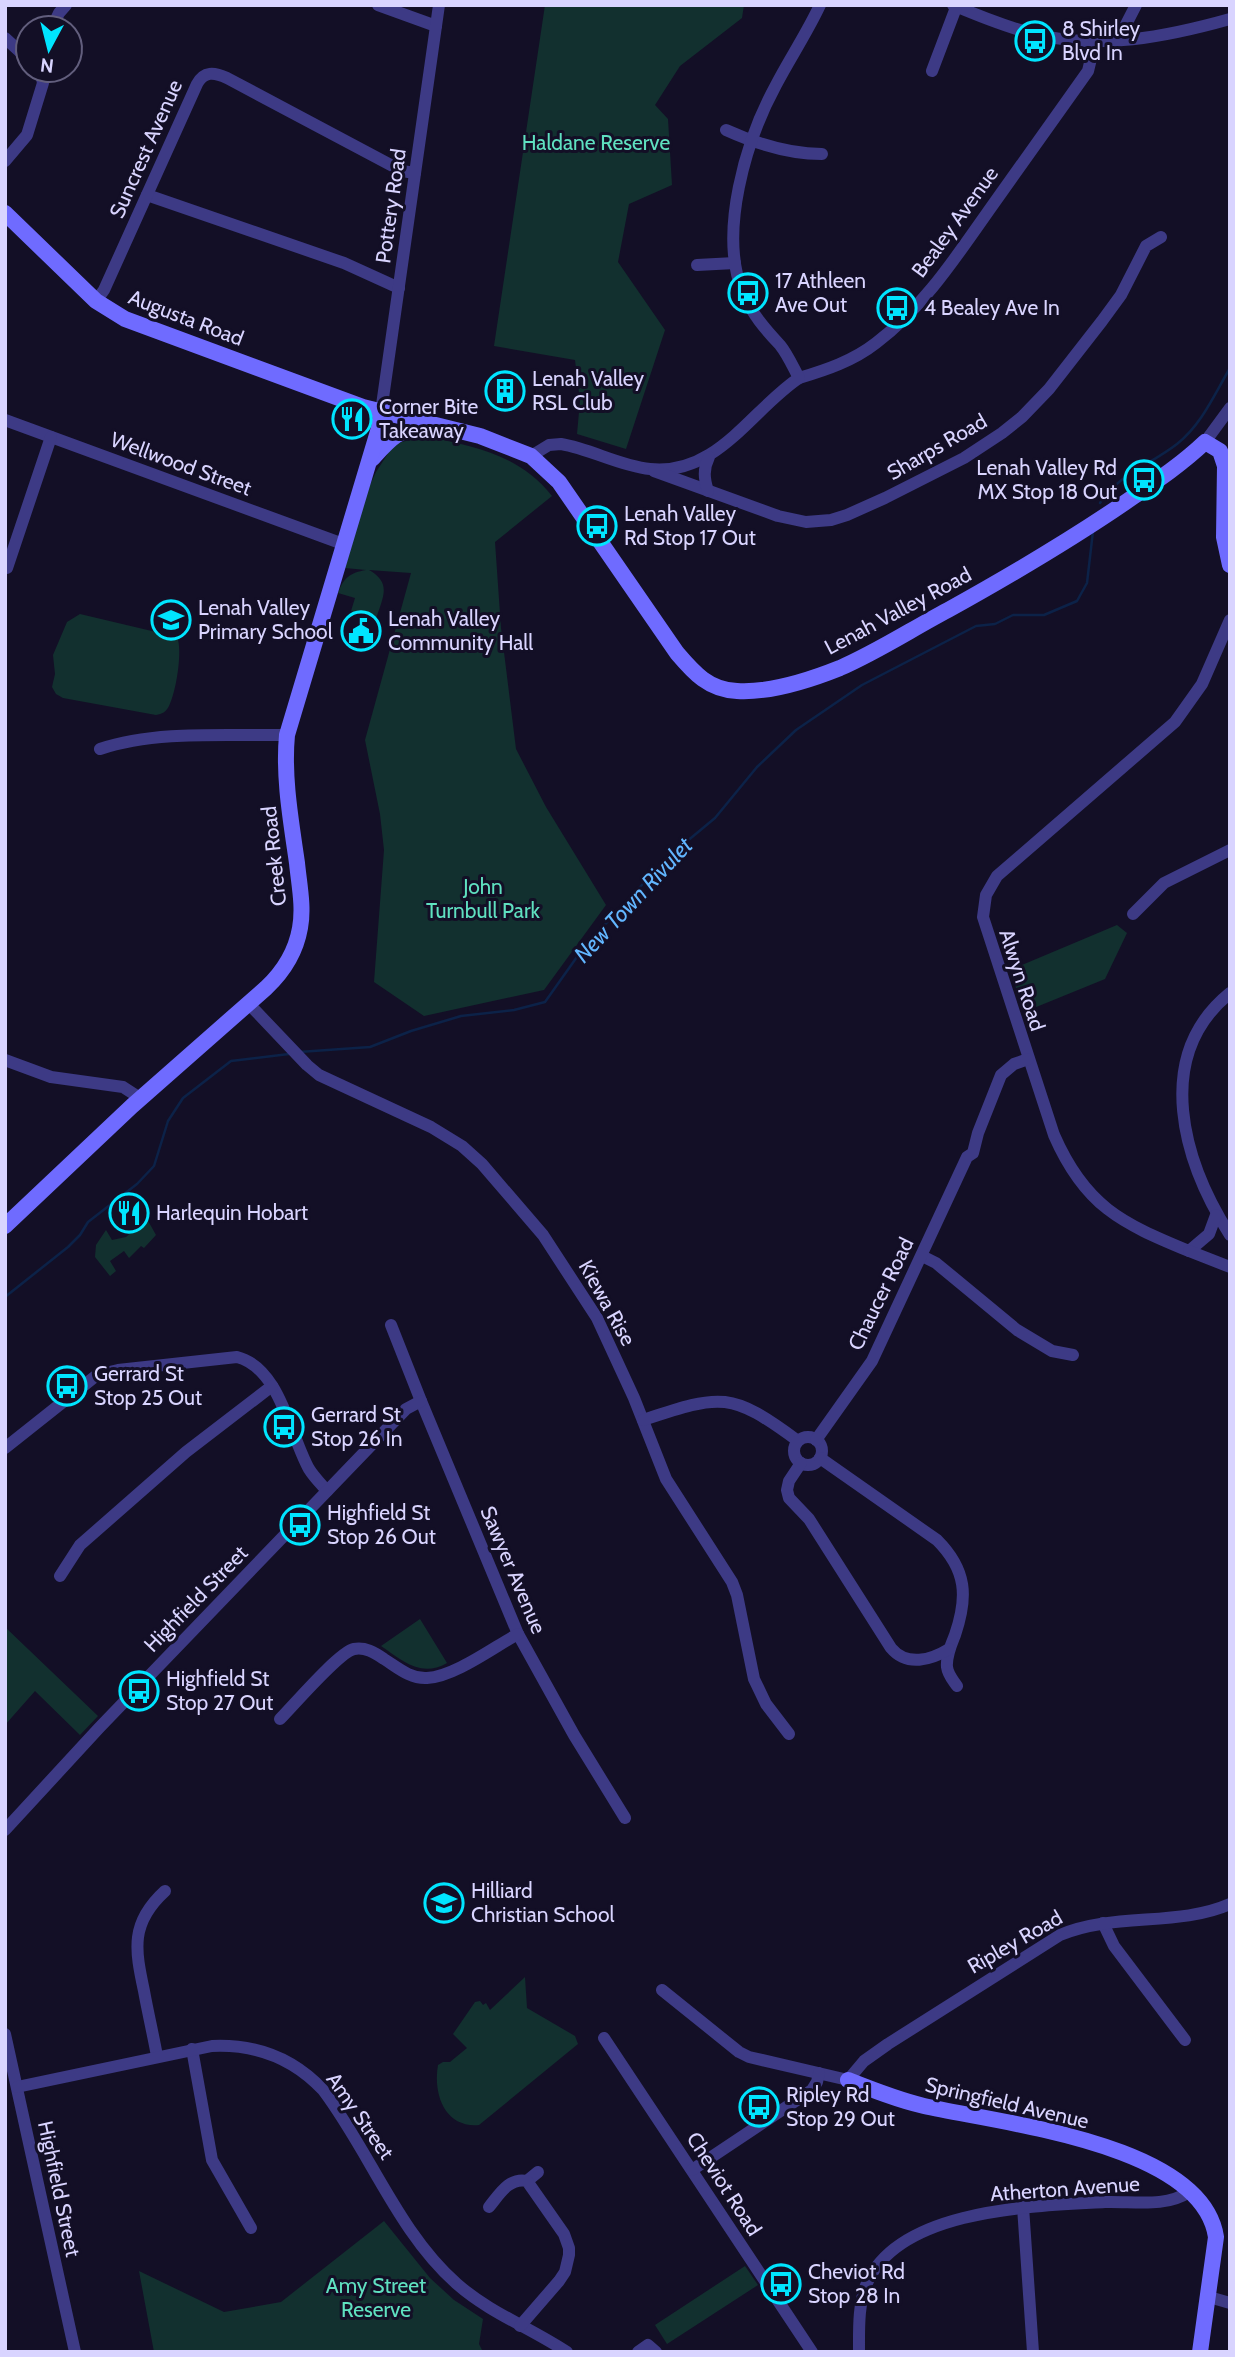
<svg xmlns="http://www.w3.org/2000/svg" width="1235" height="2357" viewBox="0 0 1235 2357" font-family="Cabin,sans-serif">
<rect width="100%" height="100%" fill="#130f26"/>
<g fill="#12302f">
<path d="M545,5H744L742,18L680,66L655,105L668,119L672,185L629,204L618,262L665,330L626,449L577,434L580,401L575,360L494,346Z"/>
<path d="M425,436C475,447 519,454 552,496L495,542L501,628L516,749L546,807L606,905L544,990L424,1016L374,982L384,850L380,814L365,740L411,573L369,570C392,583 383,597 376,619L351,611L355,598L338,593C344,577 350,573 366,570L345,568L368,489L376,472L394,444Z"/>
<path d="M80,614L177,637C183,650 176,692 169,706C166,712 162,714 156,715L63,698L56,694L52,687L55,674L53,655L67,622Z"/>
<path d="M1117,925L1127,933L1105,979L1024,1012L1010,970Z"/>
<path d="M147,1219L156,1235L144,1248L141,1246L129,1258L124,1251L110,1261L116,1271L110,1276L95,1257L96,1245L106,1230L112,1240L126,1237L133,1231L132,1229Z"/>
<path d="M420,1619L447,1663C421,1678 403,1661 381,1646Z"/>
<path d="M5,1627L98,1716L80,1735L35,1691L5,1725Z"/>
<path d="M525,1977L527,2008L575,2036L578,2044L479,2125C444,2128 433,2093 438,2065L443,2062H450L467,2048L453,2034L475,2002L480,2001L483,2005L486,2003L490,2010Z"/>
<path d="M384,2221L430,2278L454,2300L483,2319L479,2344L483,2352H154L139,2271L224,2312L281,2302Z"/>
<path d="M745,2266L758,2285L667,2344L655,2325Z"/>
</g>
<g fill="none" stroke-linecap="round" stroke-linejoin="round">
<g stroke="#0c2248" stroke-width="2.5">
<path d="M1100,503C1119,474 1150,465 1177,444C1202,424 1214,395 1230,368"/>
<path d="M299,1052L370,1047L411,1031L461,1016L514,1010L545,1002L584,947L668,857L715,818L757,767L796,730L862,685L976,626L995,624L1013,615H1044L1077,601L1087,583L1093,531"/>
<path d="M5,1297L68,1247L80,1235L88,1222L137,1184L154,1166L168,1121L183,1098L231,1061L289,1054"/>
</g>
<g stroke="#3d3a85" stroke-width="12">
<path d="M378,5L436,26"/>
<path d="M953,5C979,16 1006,27 1034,34C1099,50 1166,37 1230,19"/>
<path d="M52,28L59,13L66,5"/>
<path d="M5,38L28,59"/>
<path d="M1118,40L1136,5"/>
<path d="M932,71L957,5"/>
<path d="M726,130C757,144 788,154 822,154"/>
<path d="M5,161L27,135L43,83L40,70"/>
<path d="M147,195L344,263L399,288"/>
<path d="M697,265L735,263"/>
<path d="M96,301L104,290L197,84C204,71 214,72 227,78L402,171L415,173"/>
<path d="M799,378C826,370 853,361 876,343C924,307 958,254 992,206C1024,161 1056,116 1088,71L1095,42"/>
<path d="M381,412L439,5"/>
<path d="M5,420L343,544"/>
<path d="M1205,442L1230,408"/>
<path d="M531,456L549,445L561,444C591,449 620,466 650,469C717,476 751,410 799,378C793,367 788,355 780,345C765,329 752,314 743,293C718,233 746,140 776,85C790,58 807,33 820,5"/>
<path d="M654,471L778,516L806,522L831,520L847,515L885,498L964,458L1002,433L1022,417L1049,389L1102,321L1121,295L1146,246L1161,237"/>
<path d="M708,491C704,479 703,469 709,457"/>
<path d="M7,568L51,437"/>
<path d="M100,749C156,730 228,736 287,735"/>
<path d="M1133,914L1164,883L1230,850"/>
<path d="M1230,993C1151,1057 1184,1163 1230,1235"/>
<path d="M249,1004L307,1065L319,1075L431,1127L462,1146L482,1164L543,1235L597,1318L634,1398L666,1479L732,1582L737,1595L754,1679L766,1704L789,1734"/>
<path d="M5,1060L51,1077L123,1087L140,1098"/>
<path d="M1216,1215L1209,1234L1189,1251C1121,1223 1085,1206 1054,1135L983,917L986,895L997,876L1175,722L1202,684L1230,620"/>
<path d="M1189,1251L1230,1267"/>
<path d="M922,1256L936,1263L1017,1330L1052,1351L1073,1355"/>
<path d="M391,1325L421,1401L518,1634L574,1735L625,1818"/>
<path d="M643,1420C722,1394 730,1391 798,1441"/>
<circle cx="808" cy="1451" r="14"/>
<path d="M816,1440L872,1361L967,1157L973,1153L978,1133L1001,1075L1014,1064L1028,1059"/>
<path d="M5,1448L97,1375L118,1370L237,1357C280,1368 290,1435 309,1469C314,1477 321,1484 327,1491"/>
<path d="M820,1458L937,1540C967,1570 968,1597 955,1635C951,1645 946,1656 947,1667C948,1675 953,1680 957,1686"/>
<path d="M801,1463L789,1481L787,1490L789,1498L809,1519L891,1648C907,1667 931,1660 949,1649"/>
<path d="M60,1576L80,1545L186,1452L272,1386"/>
<path d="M280,1719C293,1706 339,1652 354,1649C365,1647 374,1652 384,1659C397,1667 410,1679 427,1678C454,1677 494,1647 518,1634"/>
<path d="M5,1830L99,1728L406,1409L421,1401"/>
<path d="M1103,1923L1114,1946L1185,2040"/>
<path d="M662,1990L739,2052L749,2057L848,2080L864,2061L888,2044L1060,1935C1114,1912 1178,1927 1230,1904"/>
<path d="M5,2034L75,2352"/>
<path d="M604,2038L812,2352"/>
<path d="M192,2049L212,2160L251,2228"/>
<path d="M157,2056C153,2034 148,2013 144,1991C135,1949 130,1923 165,1891"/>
<path d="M17,2087L212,2046C256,2044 293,2058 323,2090C370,2152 398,2232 457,2284C490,2313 531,2328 567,2352"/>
<path d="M692,2170L812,2090L817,2082L819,2073"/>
<path d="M527,2181L538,2172"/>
<path d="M489,2207C499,2195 509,2177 527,2181L564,2234L569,2248V2255L565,2272L559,2281L520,2326"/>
<path d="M1023,2207L1033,2352"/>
<path d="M1209,2297L1230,2303"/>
<path d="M638,2352L648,2345L656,2352"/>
<path d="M859,2352C859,2330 858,2303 867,2283C900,2208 1036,2206 1105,2202C1133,2201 1165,2208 1189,2192"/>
</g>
<g stroke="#6f6bff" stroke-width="16">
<path d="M5,213L96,301L125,319L363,407L480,436L531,456L559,482L677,653C694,673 709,690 737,691C770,693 810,680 840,668C877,652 912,629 948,610C1011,575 1074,538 1133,497C1158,480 1183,463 1205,442L1220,451L1225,466L1224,537L1230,565"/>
<path d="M372,459C391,438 397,430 425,427"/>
<path d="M5,1226L132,1106L266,988C283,972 296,951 300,928C304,907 299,884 297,863C291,821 283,777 287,735L379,428L381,412"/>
<path d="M848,2080C873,2090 898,2100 924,2106C998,2123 1202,2143 1216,2237L1200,2352"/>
</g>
</g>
<defs>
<g id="bus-ring" transform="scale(2.0125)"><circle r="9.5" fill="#130f26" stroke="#00e5ff" stroke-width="1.5"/><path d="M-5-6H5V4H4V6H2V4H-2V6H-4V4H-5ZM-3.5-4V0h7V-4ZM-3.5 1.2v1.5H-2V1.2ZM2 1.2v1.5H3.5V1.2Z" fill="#00e5ff"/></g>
<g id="building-ring" transform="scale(2.0125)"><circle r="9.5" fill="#130f26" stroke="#00e5ff" stroke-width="1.5"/><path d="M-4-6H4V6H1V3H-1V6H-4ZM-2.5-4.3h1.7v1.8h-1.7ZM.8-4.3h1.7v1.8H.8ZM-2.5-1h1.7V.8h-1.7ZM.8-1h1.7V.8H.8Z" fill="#00e5ff"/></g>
<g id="restaurant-ring" transform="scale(2.0125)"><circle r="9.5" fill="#130f26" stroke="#00e5ff" stroke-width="1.5"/><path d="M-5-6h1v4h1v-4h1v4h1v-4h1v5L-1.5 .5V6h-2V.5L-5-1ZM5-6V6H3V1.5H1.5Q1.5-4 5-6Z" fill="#00e5ff"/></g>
<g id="school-ring" transform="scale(2.0125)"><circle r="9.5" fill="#130f26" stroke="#00e5ff" stroke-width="1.5"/><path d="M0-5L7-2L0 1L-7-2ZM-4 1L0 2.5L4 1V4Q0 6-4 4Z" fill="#00e5ff"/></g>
<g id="civic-ring" transform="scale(2.0125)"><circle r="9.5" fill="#130f26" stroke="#00e5ff" stroke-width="1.5"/><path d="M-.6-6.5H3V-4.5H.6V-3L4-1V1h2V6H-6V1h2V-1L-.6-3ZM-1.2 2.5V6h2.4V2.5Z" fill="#00e5ff"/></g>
</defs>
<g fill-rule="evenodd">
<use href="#bus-ring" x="1035" y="41"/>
<use href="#bus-ring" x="748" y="293"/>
<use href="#bus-ring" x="897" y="308"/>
<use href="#building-ring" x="505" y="391"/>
<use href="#restaurant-ring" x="352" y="419"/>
<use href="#bus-ring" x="1144" y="480"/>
<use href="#bus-ring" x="597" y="526"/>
<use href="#school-ring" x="171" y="620"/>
<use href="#civic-ring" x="361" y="631"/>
<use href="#restaurant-ring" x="129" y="1213"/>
<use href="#bus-ring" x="67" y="1386"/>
<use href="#bus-ring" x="284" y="1427"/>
<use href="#bus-ring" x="300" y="1525"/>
<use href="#bus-ring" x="139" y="1691"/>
<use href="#school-ring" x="444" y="1903"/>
<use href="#bus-ring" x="759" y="2107"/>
<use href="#bus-ring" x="781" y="2284"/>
</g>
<g text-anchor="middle" stroke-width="6" stroke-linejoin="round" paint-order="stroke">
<g font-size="21" fill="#d9d4ff" stroke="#130f26" text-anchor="start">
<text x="1062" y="36">8 Shirley<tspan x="1062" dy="24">Blvd In</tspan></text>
<text x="775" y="288">17 Athleen<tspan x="775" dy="24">Ave Out</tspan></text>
<text x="924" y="315">4 Bealey Ave In</text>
<text x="532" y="386">Lenah Valley<tspan x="532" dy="24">RSL Club</tspan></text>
<text x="379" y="414">Corner Bite<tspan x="379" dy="24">Takeaway</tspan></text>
<text x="1117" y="475" text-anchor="end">Lenah Valley Rd<tspan x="1117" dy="24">MX Stop 18 Out</tspan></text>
<text x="624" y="521">Lenah Valley<tspan x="624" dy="24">Rd Stop 17 Out</tspan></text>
<text x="198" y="615">Lenah Valley<tspan x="198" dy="24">Primary School</tspan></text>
<text x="388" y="626">Lenah Valley<tspan x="388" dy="24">Community Hall</tspan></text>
<text x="156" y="1220">Harlequin Hobart</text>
<text x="94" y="1381">Gerrard St<tspan x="94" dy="24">Stop 25 Out</tspan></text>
<text x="311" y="1422">Gerrard St<tspan x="311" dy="24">Stop 26 In</tspan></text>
<text x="327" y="1520">Highfield St<tspan x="327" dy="24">Stop 26 Out</tspan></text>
<text x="166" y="1686">Highfield St<tspan x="166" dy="24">Stop 27 Out</tspan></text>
<text x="471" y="1898">Hilliard<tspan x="471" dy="24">Christian School</tspan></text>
<text x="786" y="2102">Ripley Rd<tspan x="786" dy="24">Stop 29 Out</tspan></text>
<text x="808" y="2279">Cheviot Rd<tspan x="808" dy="24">Stop 28 In</tspan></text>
</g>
<g font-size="21" fill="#5fe0c0" stroke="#130f26">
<text x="596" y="150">Haldane Reserve</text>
<text x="483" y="894">John<tspan x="483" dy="24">Turnbull Park</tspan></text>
<text x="376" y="2293">Amy Street<tspan x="376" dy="24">Reserve</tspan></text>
</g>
<g font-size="21" fill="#d9d4ff" stroke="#130f26">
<text transform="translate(146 149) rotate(-66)" y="7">Suncrest Avenue</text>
<text transform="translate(391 206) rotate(-82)" y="7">Pottery Road</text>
<text transform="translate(955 222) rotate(-54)" y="7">Bealey Avenue</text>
<text transform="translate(186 318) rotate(21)" y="7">Augusta Road</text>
<text transform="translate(937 447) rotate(-30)" y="7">Sharps Road</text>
<text transform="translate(181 464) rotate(20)" y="7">Wellwood Street</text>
<text transform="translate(898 611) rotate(-28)" y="7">Lenah Valley Road</text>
<text transform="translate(274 856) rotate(-96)" y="7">Creek Road</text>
<text transform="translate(1022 980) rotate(72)" y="7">Alwyn Road</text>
<text transform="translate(881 1294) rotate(-64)" y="7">Chaucer Road</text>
<text transform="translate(607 1303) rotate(61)" y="7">Kiewa Rise</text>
<text transform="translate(513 1570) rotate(67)" y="7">Sawyer Avenue</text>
<text transform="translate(196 1599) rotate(-46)" y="7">Highfield Street</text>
<text transform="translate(1015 1942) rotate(-30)" y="7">Ripley Road</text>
<text transform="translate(1007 2103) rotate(13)" y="7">Springfield Avenue</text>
<text transform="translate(360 2116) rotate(55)" y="7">Amy Street</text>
<text transform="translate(724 2184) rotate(57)" y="7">Cheviot Road</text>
<text transform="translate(59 2189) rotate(78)" y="7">Highfield Street</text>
<text transform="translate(1065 2189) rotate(-4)" y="7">Atherton Avenue</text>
</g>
<g font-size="23" font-style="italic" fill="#62b6ff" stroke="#130f26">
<text transform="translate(633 900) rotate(-47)" y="8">New Town Rivulet</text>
</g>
</g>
<rect width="1235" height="2357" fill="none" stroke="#d9d4ff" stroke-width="14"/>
<g transform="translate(49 49) rotate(187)"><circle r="33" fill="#130f26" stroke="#625e7d" stroke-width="2"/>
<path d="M0-5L12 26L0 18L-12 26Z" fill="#00e5ff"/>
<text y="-10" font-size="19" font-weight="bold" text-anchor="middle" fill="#d9d4ff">N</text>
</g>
</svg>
